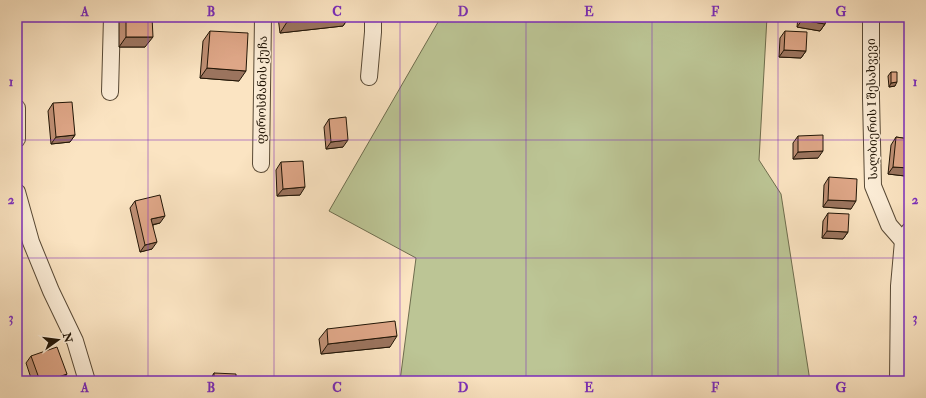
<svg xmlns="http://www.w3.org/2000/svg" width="926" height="398" viewBox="0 0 926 398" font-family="'IM FELL Double Pica','Noto Serif Georgian',serif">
<rect width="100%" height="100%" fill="#fbe4c2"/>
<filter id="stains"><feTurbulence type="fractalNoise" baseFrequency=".005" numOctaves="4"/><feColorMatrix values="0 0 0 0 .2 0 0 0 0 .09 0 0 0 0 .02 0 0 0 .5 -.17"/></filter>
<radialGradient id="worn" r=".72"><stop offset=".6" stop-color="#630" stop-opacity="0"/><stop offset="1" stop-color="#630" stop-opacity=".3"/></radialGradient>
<path fill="#bcc595" stroke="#6e6d4e" d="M441,17H767L759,160L781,194L810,381H400L416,258L329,211Z"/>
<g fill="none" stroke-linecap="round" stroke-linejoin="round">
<g stroke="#584935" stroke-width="18">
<g id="minor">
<path d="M871,17V98L873,186L889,225L903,241"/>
<path d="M369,77L373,32V17"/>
<path d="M110,92L112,17"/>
<path d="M17,108V139"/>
<path d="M261,164L263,17"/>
<path d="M17,192L31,242L51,291L75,341L87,381"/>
<path d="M898,381L899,286L903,241L909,231"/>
</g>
</g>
<use href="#minor" stroke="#fcedd7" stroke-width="16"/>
</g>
<g fill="#bf8f74" stroke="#211506">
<path d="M119,17H152L145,47H119Z"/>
<path d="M278,17H349L343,26L280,33Z"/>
<path d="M798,17H826L825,24L820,31L797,27Z"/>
<path d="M210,31L239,81L200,78L203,41Z"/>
<path d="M785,31L806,51L801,58L779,57L780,38Z"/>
<path d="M891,72L895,86L889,87L888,76Z"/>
<path d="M53,103L75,135L70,142L51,144L48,111Z"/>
<path d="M329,119L343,147L326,149L324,127Z"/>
<path d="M798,136L818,158L793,159V143Z"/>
<path d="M896,137L909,139V169L905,176L888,174L891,145Z"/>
<path d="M281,162L300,195L277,196L276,170Z"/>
<path d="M829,177L851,209L823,207L824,185Z"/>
<path d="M135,201L160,223L153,225L152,249L140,252L130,208Z"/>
<path d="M828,213L848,232L843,239L822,238L823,221Z"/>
<path d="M327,329L390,347L321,354L319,339Z"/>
<path d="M31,356L62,381H32L26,363Z"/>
<path d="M214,373L236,381H209Z"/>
</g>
<g fill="#9b745e" stroke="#211506">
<path d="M338,17H349L343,26L280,33L287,22Z"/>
<path d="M802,20L825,24L820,31L797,27Z"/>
<path d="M126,37H153L145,47H119Z"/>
<path d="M784,50L806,51L801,58L779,57Z"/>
<path d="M207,68L246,71L239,81L200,78Z"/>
<path d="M897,82L895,86L889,87L891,83Z"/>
<path d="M75,135L70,142L51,144L56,137Z"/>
<path d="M348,140L343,147L326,149L331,142Z"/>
<path d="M823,151L818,158L793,159L798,152Z"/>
<path d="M893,167L909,168V169L905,176L888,174Z"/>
<path d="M305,187L300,195L277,196L283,189Z"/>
<path d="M828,200L856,201L851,209L823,207Z"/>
<path d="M165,216L160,223L146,226L151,219Z"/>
<path d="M827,231L848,232L843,239L822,238Z"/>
<path d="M157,242L152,249L140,252L145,245Z"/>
<path d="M397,336L390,347L321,354L328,344Z"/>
<path d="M67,374L62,381H47Z"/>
</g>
<g fill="#dea687" stroke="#211506">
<path d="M126,17H152L153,37H126Z"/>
<path d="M287,17H338L287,22Z"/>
<path d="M802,17H826L825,24L802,20Z"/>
<path d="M210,31L248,33L246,71L207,68Z"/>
<path d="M785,31L807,32L806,51L784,50Z"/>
<path d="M891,72H897V82L891,83Z"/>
<path d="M72,102L75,135L56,137L53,103Z"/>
<path d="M346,117L348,140L331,142L329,119Z"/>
<path d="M823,135V151L798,152V136Z"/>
<path d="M896,137L909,139V168L893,167Z"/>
<path d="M303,161L305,187L283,189L281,162Z"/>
<path d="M829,177L857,179L856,201L828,200Z"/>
<path d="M160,195L165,216L151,219L157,242L145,245L135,201Z"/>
<path d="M828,213L849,214L848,232L827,231Z"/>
<path d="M395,321L397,336L328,344L327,329Z"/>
<path d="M57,347L67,374L47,381H40L31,356Z"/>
<path d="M214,373L236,374V381H214Z"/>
</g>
<path fill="none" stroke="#7b2cbf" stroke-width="1" stroke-opacity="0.55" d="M148,17V381M274,17V381M400,17V381M526,17V381M652,17V381M778,17V381M17,140H909M17,258H909"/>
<g text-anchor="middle" stroke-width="3" stroke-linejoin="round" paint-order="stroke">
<g font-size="12" fill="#211506" stroke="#fcedd7">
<text transform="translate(262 90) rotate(-89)" y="4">ფიროსმანის ქუჩა</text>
<text transform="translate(872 109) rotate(-91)" y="4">სალბიერის I შესახვევი</text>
</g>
</g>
<rect width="926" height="398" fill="none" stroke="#fbe4c2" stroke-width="44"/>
<g transform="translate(58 340) rotate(76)" stroke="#fcedd7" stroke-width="3" paint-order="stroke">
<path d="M0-3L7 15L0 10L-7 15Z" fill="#211506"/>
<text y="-6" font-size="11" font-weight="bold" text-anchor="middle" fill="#211506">N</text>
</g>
<rect x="22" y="22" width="882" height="354" fill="none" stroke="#7b2cbf" stroke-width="1.5"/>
<g font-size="13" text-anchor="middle" font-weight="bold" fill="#7b2cbf">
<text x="85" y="16">A</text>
<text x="211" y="16">B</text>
<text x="337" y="16">C</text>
<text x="463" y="16">D</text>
<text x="589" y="16">E</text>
<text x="715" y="16">F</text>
<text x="841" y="16">G</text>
<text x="11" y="86">1</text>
<text x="915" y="86">1</text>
<text x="11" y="204">2</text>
<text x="915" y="204">2</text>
<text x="11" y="322">3</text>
<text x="915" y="322">3</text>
<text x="85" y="392">A</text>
<text x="211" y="392">B</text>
<text x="337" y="392">C</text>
<text x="463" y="392">D</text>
<text x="589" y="392">E</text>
<text x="715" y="392">F</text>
<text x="841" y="392">G</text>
</g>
<rect width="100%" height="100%" filter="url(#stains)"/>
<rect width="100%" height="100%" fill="url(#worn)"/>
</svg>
